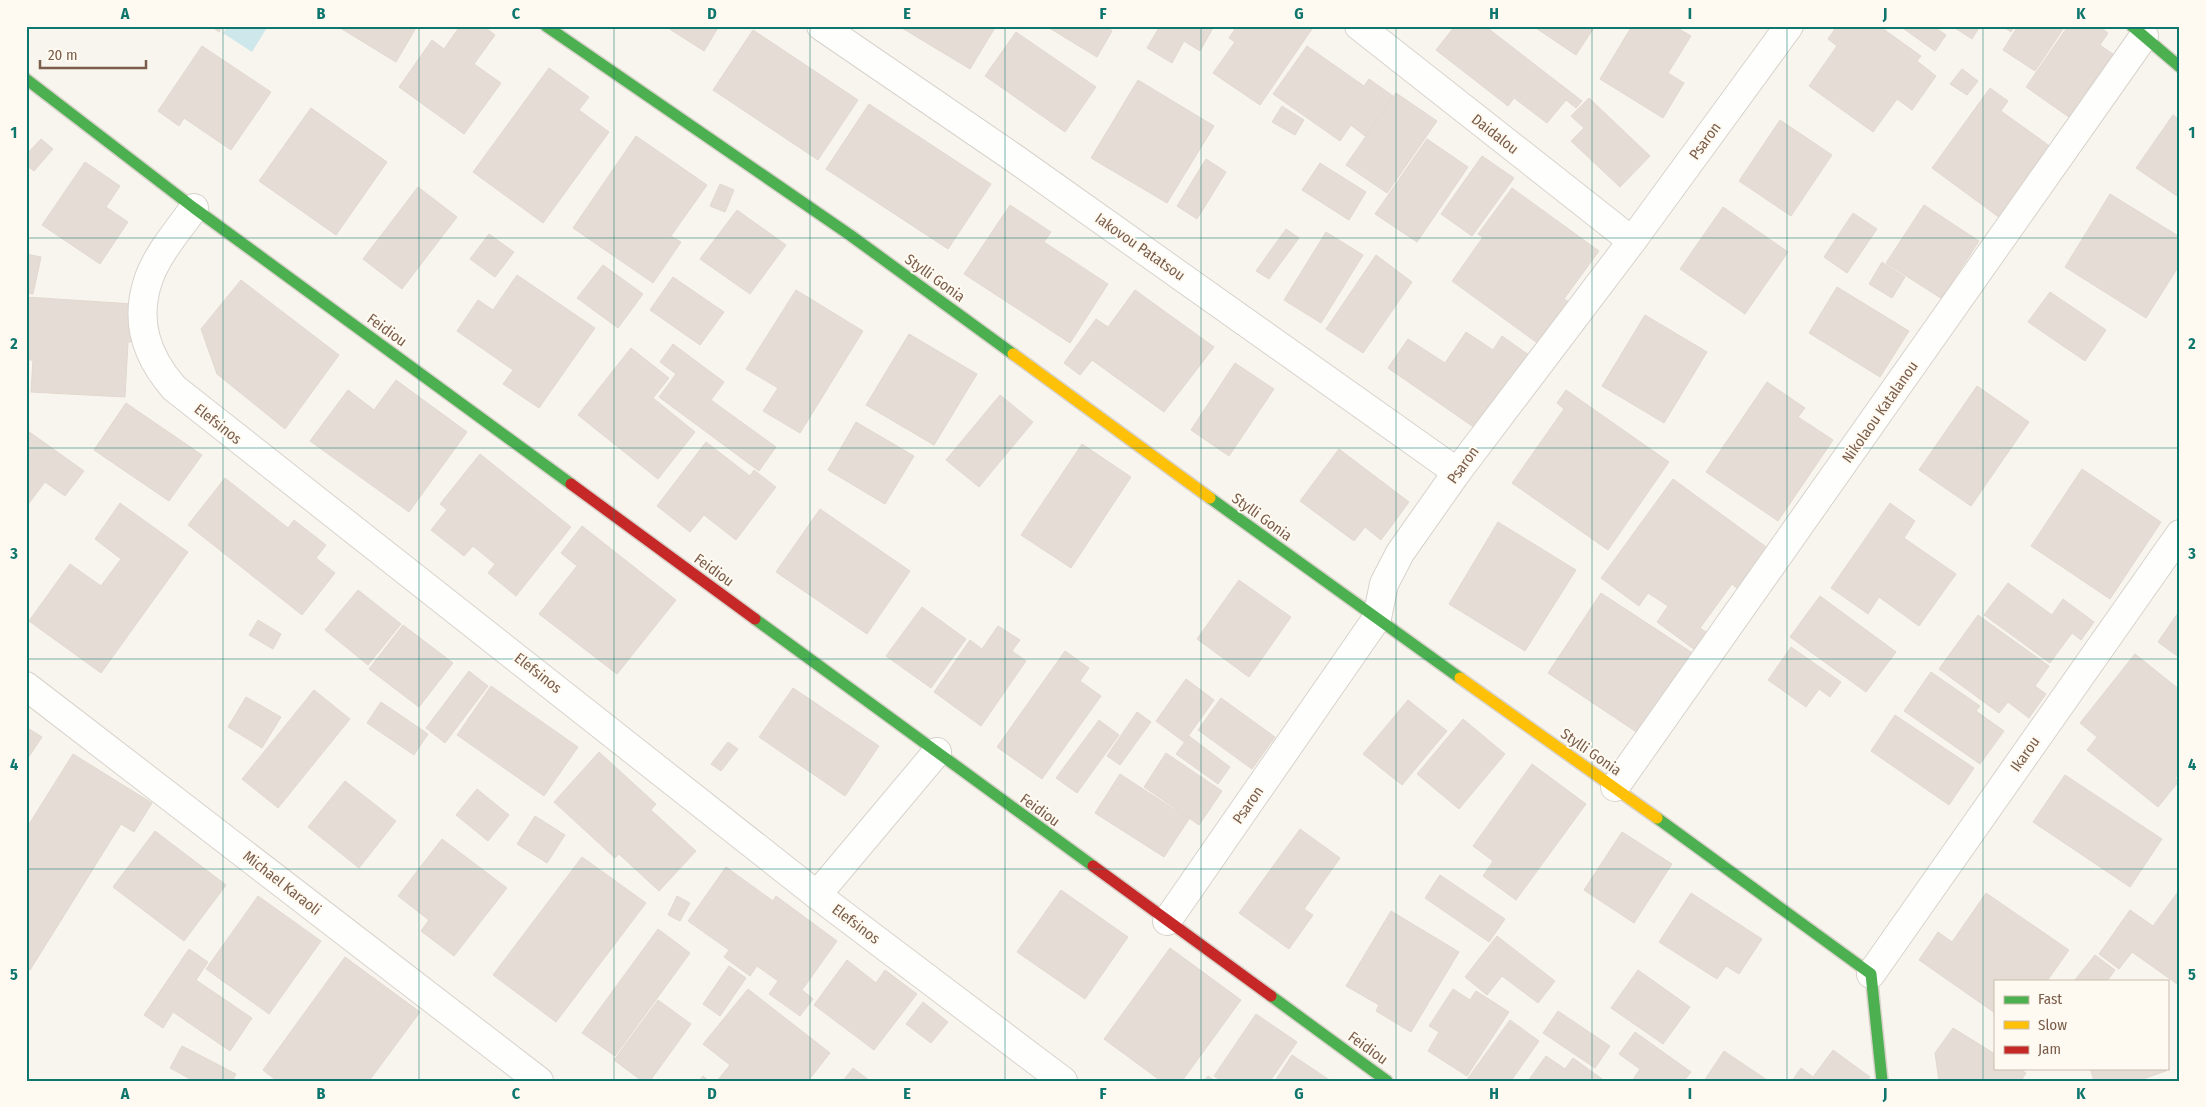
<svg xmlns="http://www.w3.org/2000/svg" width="2206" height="1107" viewBox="0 0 2206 1107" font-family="'Fira Sans Condensed',sans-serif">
<rect width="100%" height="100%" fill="#f8f5ee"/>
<path fill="#cee7ea" d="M228,26H268L252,52L223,33Z"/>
<g fill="#e5ddd5" stroke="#e2d8d0">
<path d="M211,26H223L219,32Z"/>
<path d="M337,26H417L396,62Z"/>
<path d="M460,26H483L495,35L474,64L501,83L464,134L399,87L432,40L444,49Z"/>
<path d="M665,26H719L704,51Z"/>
<path d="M904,26H996L970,69L902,28Z"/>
<path d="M1046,26H1105L1112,31L1097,57Z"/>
<path d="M1160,26H1214L1200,51L1184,41L1172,63L1147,48Z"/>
<path d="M1237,26H1314L1260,105L1213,73L1235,42L1229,38Z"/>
<path d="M1455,26H1485L1582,101L1576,108L1566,100L1547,123L1514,98L1508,106L1436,50Z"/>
<path d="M1533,26H1595L1576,55Z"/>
<path d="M1632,26H1674L1691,36L1668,73L1684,83L1663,118L1600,79Z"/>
<path d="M1837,26H1879L1921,56L1917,61L1936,76L1912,110L1897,99L1873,132L1809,86L1837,46L1828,39Z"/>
<path d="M1900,26H1933L1946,35L1935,51Z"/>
<path d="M1952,26H1980L1972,39Z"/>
<path d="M2002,26H2014L2011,32Z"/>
<path d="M2018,26H2065L2035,71L2003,50Z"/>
<path d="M2068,26H2099L2108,33L2100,45L2120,59L2076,122L2026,87Z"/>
<path d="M753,30L858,100L818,160L713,90Z"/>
<path d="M1016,32L1096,87L1065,132L985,76Z"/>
<path d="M202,46L271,92L231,150L184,118L179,126L158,111Z"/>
<path d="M1307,46L1364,86L1369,79L1393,96L1365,136L1351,125L1340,141L1273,94Z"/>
<path d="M549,68L589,97L579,110L609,132L543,223L473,172Z"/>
<path d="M1962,69L1978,81L1967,95L1950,84Z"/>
<path d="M1138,80L1214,126L1167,203L1091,158Z"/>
<path d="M1990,88L2008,101L2001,111L2051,147L2000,218L1932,168Z"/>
<path d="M1396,93L1437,121L1387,193L1346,165Z"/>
<path d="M1589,98L1650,156L1620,187L1571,141L1584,128L1571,116Z"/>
<path d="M869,104L991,184L948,249L826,169Z"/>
<path d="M1282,106L1304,120L1295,135L1272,122Z"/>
<path d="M311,108L387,162L336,235L259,181Z"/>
<path d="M2173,115L2180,120V198L2136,168Z"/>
<path d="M1780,120L1832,155L1791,216L1739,181Z"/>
<path d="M636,136L707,185L671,236L681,242L653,283L573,228Z"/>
<path d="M41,139L53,149L34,171L26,165V155Z"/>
<path d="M1427,139L1468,167L1417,242L1375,214Z"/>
<path d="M1482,156L1514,178L1472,236L1441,214Z"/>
<path d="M1206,159L1226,172L1197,219L1177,206Z"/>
<path d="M85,162L120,186L106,207L128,222L100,264L42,225Z"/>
<path d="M1320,163L1366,192L1349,220L1302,190Z"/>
<path d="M720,184L734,190L725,212L710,206Z"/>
<path d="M418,187L457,217L402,289L363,259Z"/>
<path d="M1512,188L1599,251L1564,299L1571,303L1540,345L1452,281L1483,237L1478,234Z"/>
<path d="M2110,194L2180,237V264L2146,318L2065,267Z"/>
<path d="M1010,205L1051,232L1044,242L1108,284L1070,343L964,274Z"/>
<path d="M1924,205L1979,241L1950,285L1959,291L1950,304L1886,263Z"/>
<path d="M1723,207L1788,252L1745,314L1680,269Z"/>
<path d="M737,210L786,245L750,294L700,259Z"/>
<path d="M1853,213L1877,229L1847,273L1824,257Z"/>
<path d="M1286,229L1299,238L1269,279L1256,271Z"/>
<path d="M1326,232L1363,255L1321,323L1284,300Z"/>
<path d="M489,234L514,252L495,277L470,259Z"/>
<path d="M26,254L41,257L33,294L26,293Z"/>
<path d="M1376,255L1412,282L1363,353L1326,329Z"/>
<path d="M1882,262L1905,277L1892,298L1869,284Z"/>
<path d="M603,265L643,294L618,328L577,298Z"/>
<path d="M517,275L595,328L539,408L503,384L513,370L457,331L478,300L493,310Z"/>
<path d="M673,277L724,312L700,345L650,310Z"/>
<path d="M241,280L339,355L285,429L217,374L201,329Z"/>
<path d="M1837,287L1909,331L1880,377L1809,333Z"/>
<path d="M796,290L863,331L800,433L763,411L778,388L746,369Z"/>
<path d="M1135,290L1214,347L1164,412L1092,360L1080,375L1064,363L1096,319L1108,327Z"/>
<path d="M2050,292L2106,330L2085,361L2028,322Z"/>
<path d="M26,297L133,304L131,342H128L125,397L31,392L33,360H26Z"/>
<path d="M1645,315L1707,352L1664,423L1602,386Z"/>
<path d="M1466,332L1493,350L1502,336L1529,355L1478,430L1388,368L1408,339L1445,363Z"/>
<path d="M909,334L977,374L934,445L866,405Z"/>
<path d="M673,344L724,382L711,400L776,447L759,471L659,397L676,374L660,362Z"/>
<path d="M631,348L669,378L653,398L695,432L658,479L578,415Z"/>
<path d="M1235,363L1274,389L1229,456L1191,430Z"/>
<path d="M396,380L467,432L409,512L310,441L348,390L374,410Z"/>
<path d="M1767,382L1805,408L1798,417L1833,440L1778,521L1706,472Z"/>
<path d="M1977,386L2029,422L1971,506L1919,470Z"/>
<path d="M1566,390L1669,462L1608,550L1512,483L1564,409L1557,403Z"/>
<path d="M1000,395L1033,422L979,487L946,460Z"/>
<path d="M126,403L202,455L169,501L94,450Z"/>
<path d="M856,422L914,456L885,504L828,470Z"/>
<path d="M28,431L84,471L65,496L45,482L26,507V434Z"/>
<path d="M706,442L750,476L754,470L776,487L736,540L704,515L690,532L657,506Z"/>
<path d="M1082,444L1131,477L1071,568L1021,535Z"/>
<path d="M1339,449L1409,502L1381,540L1365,527L1354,541L1300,501Z"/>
<path d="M480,454L571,527L516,596L488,573L495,564L473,546L464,556L431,530L447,510L440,504Z"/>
<path d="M2082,469L2161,522L2110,599L2031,546Z"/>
<path d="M225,478L288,528L294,520L326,545L316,558L335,573L302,615L188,525Z"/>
<path d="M1673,479L1769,549L1739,590L1732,584L1700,628L1712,636L1699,653L1657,622L1668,606L1648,593L1639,606L1601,578Z"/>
<path d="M120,503L188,552L101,673L29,621L70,564L101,586L121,559L95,539Z"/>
<path d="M1890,503L1915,521L1904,538L1956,574L1919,626L1879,597L1868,614L1831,588Z"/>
<path d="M820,509L910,571L867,634L776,572Z"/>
<path d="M1498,522L1576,570L1525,651L1449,604Z"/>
<path d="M582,526L676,600L617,674L539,614L577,566L561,553Z"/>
<path d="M1239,580L1291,617L1249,677L1197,639Z"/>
<path d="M2008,583L2052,615L2063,599L2094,622L2081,640L2072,633L2050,663L1984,615Z"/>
<path d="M358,590L401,624L368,665L325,630Z"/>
<path d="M1601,593L1697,656L1641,735L1548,673Z"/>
<path d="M1820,596L1896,652L1866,692L1790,637Z"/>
<path d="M922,607L966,639L931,688L886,656Z"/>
<path d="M2180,610V658L2158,642Z"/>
<path d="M1978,615L2049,666L2035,686L2046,694L2029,718L2008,702L1999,713L1939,669Z"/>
<path d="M258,620L281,634L273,649L249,635Z"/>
<path d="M403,625L453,663L419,707L369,669Z"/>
<path d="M998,626L1020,640L1012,651L1026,661L981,726L934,692L970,640L982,649Z"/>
<path d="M1791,647L1841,682L1830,697L1819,689L1806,707L1768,680Z"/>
<path d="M1065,651L1089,668L1080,681L1101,696L1042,779L997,747Z"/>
<path d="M2135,654L2180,690V772L2175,778L2179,781L2158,807L2087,750L2097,737L2080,723Z"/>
<path d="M469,671L488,686L445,743L426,728Z"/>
<path d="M1931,672L1980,706L1976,711L2004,731L1980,764L1904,711Z"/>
<path d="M1186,679L1214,700L1184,742L1156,721Z"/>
<path d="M491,686L578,747L544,796L457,735Z"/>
<path d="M793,688L879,746L845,796L759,737Z"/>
<path d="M314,690L350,719L278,808L242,779Z"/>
<path d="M246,697L281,717L262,748L228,727Z"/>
<path d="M1221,698L1275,737L1252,769L1198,730Z"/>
<path d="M1408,700L1447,731L1402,785L1363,754Z"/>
<path d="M381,702L428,734L414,755L367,723Z"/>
<path d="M1137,712L1151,722L1120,765L1107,756Z"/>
<path d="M1895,715L1974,768L1949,805L1871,751Z"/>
<path d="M1463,719L1505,754L1459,809L1417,774Z"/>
<path d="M1099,720L1119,735L1077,793L1056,778Z"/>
<path d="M26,727L42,737L26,761Z"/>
<path d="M1189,736L1230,767L1218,784L1176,754Z"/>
<path d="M728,742L738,749L721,771L711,764Z"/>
<path d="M599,752L656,804L651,810L696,851L659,891L619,854L615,858L554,802Z"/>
<path d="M1166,753L1222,791L1199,825L1144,787Z"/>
<path d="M73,754L152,803L134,832L121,824L30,970L26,968V829Z"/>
<path d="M1532,764L1586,804L1516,900L1483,876L1493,861L1473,846Z"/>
<path d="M1120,774L1189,819L1164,857L1095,813Z"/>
<path d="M2065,775L2162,839L2130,887L2033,822Z"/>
<path d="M345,781L396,821L359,868L308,827Z"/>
<path d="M477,789L509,815L488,841L456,815Z"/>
<path d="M535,816L565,835L547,863L517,844Z"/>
<path d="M1300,829L1340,858L1304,909L1313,915L1289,949L1239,913Z"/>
<path d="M155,831L226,885L184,941L113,887Z"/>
<path d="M1622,832L1672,864L1634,923L1584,890Z"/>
<path d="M442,839L507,888L454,956L421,931L429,920L398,896Z"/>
<path d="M582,857L646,903L556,1022L493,975Z"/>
<path d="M726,867L773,901L776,896L837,941L802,990L813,999L800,1016L769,994L778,981L757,966L750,976L724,957L729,950L688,921Z"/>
<path d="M1440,875L1505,919L1489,942L1425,898Z"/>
<path d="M2180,889V986L2132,952L2119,969L2099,954L2130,910L2153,926Z"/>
<path d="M1061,890L1128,937L1085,999L1017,952Z"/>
<path d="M1691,893L1762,939L1739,974L1726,966L1717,979L1659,942Z"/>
<path d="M1986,893L2069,950L2047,981H1995V1013L1919,960L1938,932L1952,942Z"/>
<path d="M258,896L321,941L269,1014L206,969Z"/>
<path d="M677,896L690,903L680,921L668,915Z"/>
<path d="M1391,911L1459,952L1411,1032L1376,1011L1379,1005L1346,986Z"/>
<path d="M658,929L690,953L615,1056L582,1033Z"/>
<path d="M1497,936L1555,981L1538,1003L1502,976L1487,995L1465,977Z"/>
<path d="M1170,948L1241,1000L1182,1081H1161L1104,1039Z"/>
<path d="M189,949L208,962L196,980L252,1018L230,1051L173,1012L163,1028L144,1015Z"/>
<path d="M2095,955L2115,970L2107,981H2074Z"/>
<path d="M345,957L420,1012L369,1081H318L314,1078L311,1081H277L263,1070Z"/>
<path d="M847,960L876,983L885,970L917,994L874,1050L814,1005Z"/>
<path d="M729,966L746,978L720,1016L703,1004Z"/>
<path d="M1638,970L1690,1007L1663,1044L1611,1008Z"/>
<path d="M748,989L830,1053L808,1081H717L730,1065L703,1044Z"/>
<path d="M1453,989L1470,1000L1476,991L1509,1012L1467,1076L1428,1051L1439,1032L1429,1026Z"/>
<path d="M658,1000L691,1024L650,1081H642L614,1060Z"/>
<path d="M923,1002L948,1022L931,1043L906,1024Z"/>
<path d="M1558,1011L1610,1046L1595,1068L1543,1033Z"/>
<path d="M1256,1014L1297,1042L1270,1081H1222L1214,1076Z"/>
<path d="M1510,1020L1539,1041L1511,1081H1466Z"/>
<path d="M1953,1028L1995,1054V1068H2018L2026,1073L2021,1081H1939L1935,1053Z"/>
<path d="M1635,1032L1691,1072L1684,1081H1632L1640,1069L1619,1054Z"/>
<path d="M182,1046L236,1074L232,1081H194L170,1068Z"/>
<path d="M1833,1050L1870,1077L1867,1081H1792L1801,1068L1813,1077Z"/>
<path d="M1724,1051L1767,1080V1081H1704Z"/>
<path d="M1292,1055L1331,1081H1275Z"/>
<path d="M1546,1056L1565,1069L1573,1058L1605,1081H1528Z"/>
<path d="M853,1068L870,1081H843Z"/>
<path d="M2090,1068H2165L2166,1071L2137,1081H2094Z"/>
<path d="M703,1076L709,1081H699Z"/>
<path d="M1208,1076L1215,1081H1204Z"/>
</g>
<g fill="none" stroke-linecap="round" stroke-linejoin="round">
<g stroke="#d8d2cc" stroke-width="30">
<g id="street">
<path d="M821,26L1014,158L1457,472"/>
<path d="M1359,26L1632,241"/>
<path d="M194,208C179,229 158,253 149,278C134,320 146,356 174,388L817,895L1063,1081"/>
<path d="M26,686L539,1081"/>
<path d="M1615,787L2144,36"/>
<path d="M817,895L937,752"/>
<path d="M1167,921L1377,618L1384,584L1400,553L1457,472L1632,241L1789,26"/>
<path d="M1871,974L2180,534"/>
</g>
</g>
<g stroke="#d8d2ca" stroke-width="14">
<g id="fast">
<path d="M546,26L850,235L1013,354"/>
<path d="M2132,26L2180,67"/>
<path d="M26,79L194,208L571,484"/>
<path d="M1210,498L1460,678"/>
<path d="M755,619L1093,866"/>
<path d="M1657,818L1871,974L1882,1081"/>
<path d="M1271,996L1387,1081"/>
</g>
</g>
<g stroke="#d8d2ca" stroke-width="14">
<g id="slow">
<path d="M1013,354L1210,498"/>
<path d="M1460,678L1657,818"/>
</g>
</g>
<g stroke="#d8d2ca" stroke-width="14">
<g id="jam">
<path d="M571,484L755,619"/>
<path d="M1093,866L1271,996"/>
</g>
</g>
<use href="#street" stroke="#fefefc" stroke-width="28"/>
<use href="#fast" stroke="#4caf50" stroke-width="11"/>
<use href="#slow" stroke="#ffc107" stroke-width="11"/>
<use href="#jam" stroke="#c62828" stroke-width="11"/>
</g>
<path fill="none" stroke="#0f766e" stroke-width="1" stroke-opacity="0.55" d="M223,26V1081M419,26V1081M614,26V1081M810,26V1081M1005,26V1081M1201,26V1081M1396,26V1081M1592,26V1081M1787,26V1081M1983,26V1081M26,238H2180M26,448H2180M26,659H2180M26,869H2180"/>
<g text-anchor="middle" stroke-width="4" stroke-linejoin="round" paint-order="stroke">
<g font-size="15" fill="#7a5d4a" stroke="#fffaf1">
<text transform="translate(1495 134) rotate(38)" y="5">Daidalou</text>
<text transform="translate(1705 141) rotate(-54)" y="5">Psaron</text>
<text transform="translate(1140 247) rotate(35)" y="5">Iakovou Patatsou</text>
<text transform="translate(935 278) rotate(36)" y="5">Stylli Gonia</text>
<text transform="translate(387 330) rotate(36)" y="5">Feidiou</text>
<text transform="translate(1880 412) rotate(-55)" y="5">Nikolaou Katalanou</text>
<text transform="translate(218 424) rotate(38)" y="5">Elefsinos</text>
<text transform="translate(1463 465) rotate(-54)" y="5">Psaron</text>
<text transform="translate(1262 517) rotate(36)" y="5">Stylli Gonia</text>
<text transform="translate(714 570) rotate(36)" y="5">Feidiou</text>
<text transform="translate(538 673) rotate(38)" y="5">Elefsinos</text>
<text transform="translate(1591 752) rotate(35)" y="5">Stylli Gonia</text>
<text transform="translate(2025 754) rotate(-55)" y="5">Ikarou</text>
<text transform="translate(1248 805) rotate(-55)" y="5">Psaron</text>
<text transform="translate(1040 810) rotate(36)" y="5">Feidiou</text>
<text transform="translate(282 883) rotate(38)" y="5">Michael Karaoli</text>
<text transform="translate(856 924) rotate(37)" y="5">Elefsinos</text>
<text transform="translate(1368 1048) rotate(36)" y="5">Feidiou</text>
</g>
</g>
<rect width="2206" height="1107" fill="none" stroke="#fffaf1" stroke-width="55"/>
<rect x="1994" y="980" width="175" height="90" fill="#fffaf1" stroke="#cabbae"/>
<rect x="2004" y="996" width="25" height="8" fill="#4caf50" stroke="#cabbae"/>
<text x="2038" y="1004" font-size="15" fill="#7a5d4a">Fast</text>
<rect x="2004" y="1021" width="25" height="8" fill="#ffc107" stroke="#cabbae"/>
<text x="2038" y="1030" font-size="15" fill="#7a5d4a">Slow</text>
<rect x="2004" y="1046" width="25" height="8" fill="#c62828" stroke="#cabbae"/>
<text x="2038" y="1054" font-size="15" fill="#7a5d4a">Jam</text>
<path d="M40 60v8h106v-8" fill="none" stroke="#7a5d4a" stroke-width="2.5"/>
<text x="48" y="60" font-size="15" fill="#7a5d4a" stroke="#fffaf1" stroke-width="4" paint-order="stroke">20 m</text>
<rect x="28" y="28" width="2150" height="1052" fill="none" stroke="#0f766e" stroke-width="2"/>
<g font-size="16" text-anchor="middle" font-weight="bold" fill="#0f766e">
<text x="125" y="19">A</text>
<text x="321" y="19">B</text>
<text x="516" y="19">C</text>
<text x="712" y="19">D</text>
<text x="907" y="19">E</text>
<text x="1103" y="19">F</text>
<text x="1299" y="19">G</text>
<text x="1494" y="19">H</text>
<text x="1690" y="19">I</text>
<text x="1885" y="19">J</text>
<text x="2081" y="19">K</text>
<text x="14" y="138">1</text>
<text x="2192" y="138">1</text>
<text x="14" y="349">2</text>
<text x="2192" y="349">2</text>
<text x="14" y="559">3</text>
<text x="2192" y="559">3</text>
<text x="14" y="770">4</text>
<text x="2192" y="770">4</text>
<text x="14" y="980">5</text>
<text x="2192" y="980">5</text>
<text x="125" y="1099">A</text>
<text x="321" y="1099">B</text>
<text x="516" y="1099">C</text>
<text x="712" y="1099">D</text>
<text x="907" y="1099">E</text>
<text x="1103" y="1099">F</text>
<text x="1299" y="1099">G</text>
<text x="1494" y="1099">H</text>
<text x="1690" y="1099">I</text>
<text x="1885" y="1099">J</text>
<text x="2081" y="1099">K</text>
</g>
</svg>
